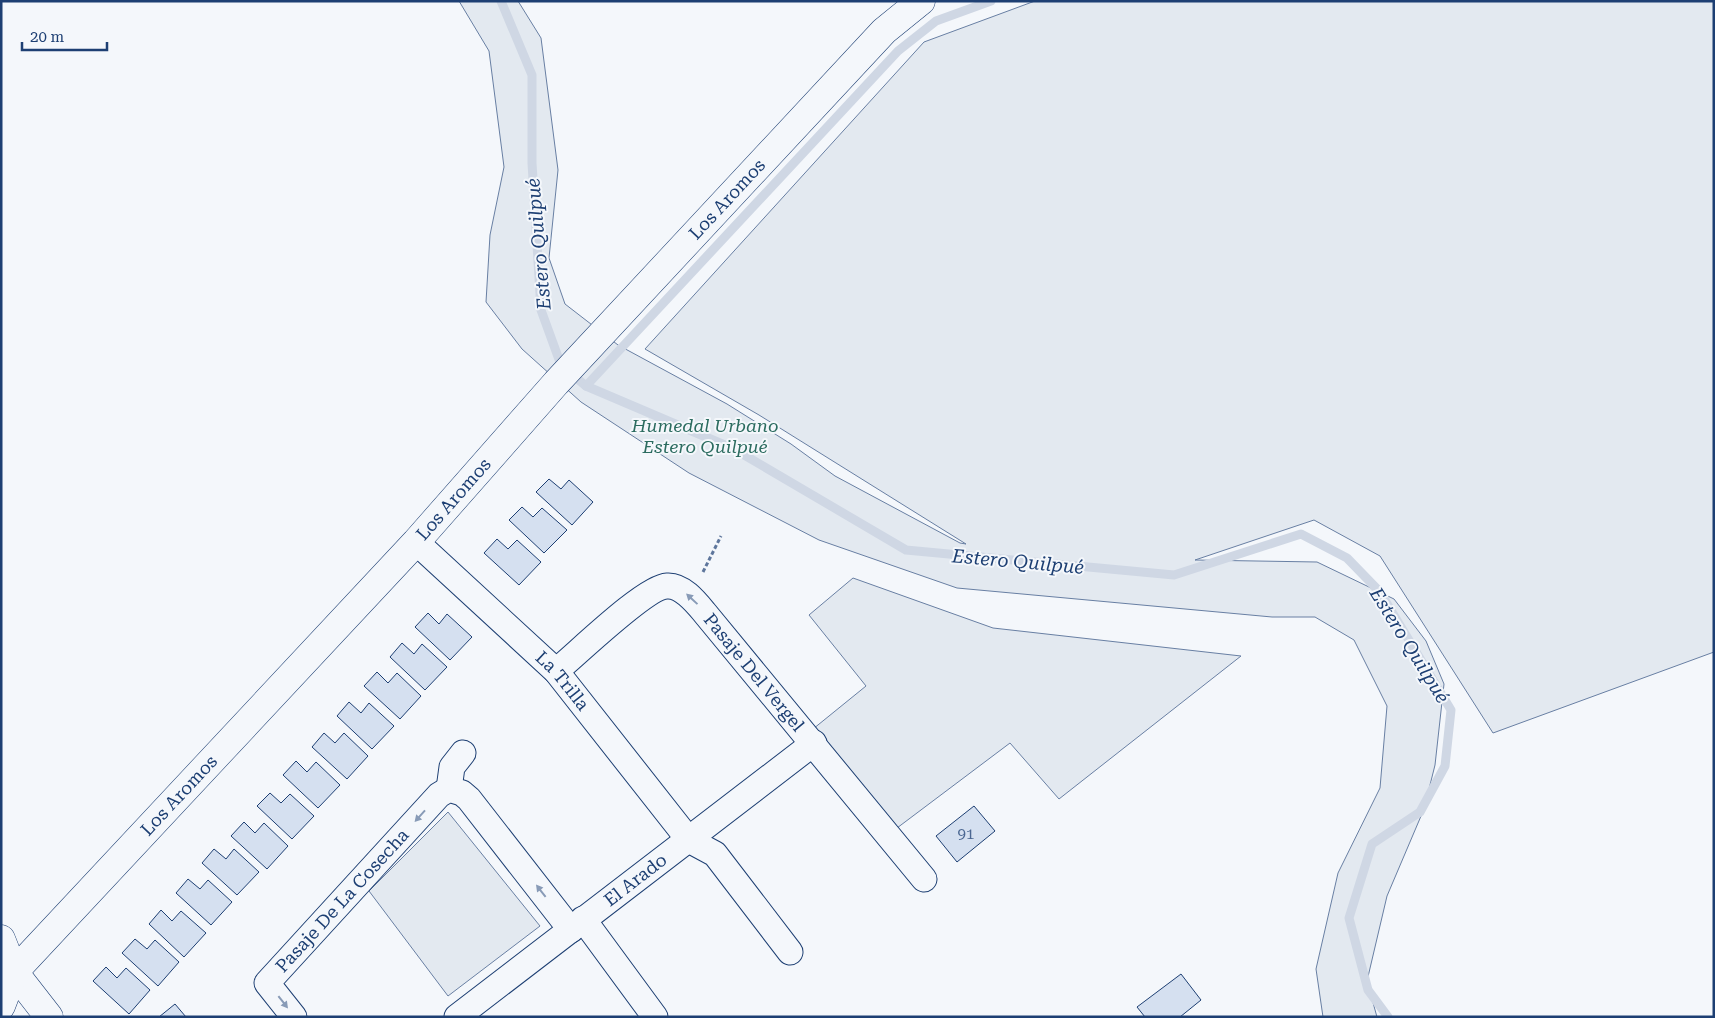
<svg xmlns="http://www.w3.org/2000/svg" width="1715" height="1018" viewBox="0 0 1715 1018" font-family="'Roboto Serif',serif">
<rect width="100%" height="100%" fill="#f4f7fb"/>
<g fill="#e3e9f0" stroke="#687fa3">
<path d="M459,1H518L541,38L558,170L549,258L565,304L618,345L727,404L791,444L835,476L960,543L966,544L759,415L645,349L924,42L1035,1H1714V652L1493,733L1380,556L1314,520L1195,560L1317,562L1394,599L1426,641L1444,684L1435,765L1424,809L1387,896L1367,981L1377,1017H1323L1316,969L1338,873L1380,788L1387,706L1354,640L1315,617H1272L957,588L819,540L689,473L581,402L522,349L486,302L490,235L504,167L489,51Z"/>
<path d="M853,578L993,628L1241,656L1059,799L1010,743L897,828L813,729L866,686L809,615Z"/>
<path d="M448,812L540,926L448,996L369,891Z"/>
</g>
<g fill="none" stroke-linecap="round" stroke-linejoin="round">
<g stroke="#cfd7e4" stroke-width="9">
<path d="M501,1L532,75V163L541,310L561,365L586,386L734,449L906,550L1174,575L1301,534L1347,558L1380,592L1451,710L1445,766L1420,812L1372,844L1349,918L1368,990L1388,1017"/>
<path d="M586,386L898,51L936,21L991,1"/>
</g>
</g>
<g fill="#d5e0f0" stroke="#1d3f73">
<path d="M549,479L561,489L569,480L593,502L572,525L536,492Z"/>
<path d="M522,507L533,517L542,508L567,530L544,553L509,520Z"/>
<path d="M497,539L508,549L517,540L541,562L519,585L484,553Z"/>
<path d="M428,613L439,624L447,614L472,637L450,660L415,627Z"/>
<path d="M402,643L414,654L422,644L447,667L425,690L390,657Z"/>
<path d="M377,672L388,683L397,673L421,696L400,719L364,686Z"/>
<path d="M349,702L361,713L369,703L394,726L372,749L337,716Z"/>
<path d="M324,733L335,743L344,733L368,756L347,779L312,747Z"/>
<path d="M296,761L307,772L316,762L340,785L318,808L283,775Z"/>
<path d="M270,793L281,803L290,794L314,816L292,839L257,806Z"/>
<path d="M974,806L995,831L957,862L936,836Z"/>
<path d="M244,822L255,833L264,823L288,846L267,869L231,836Z"/>
<path d="M214,849L226,859L234,849L259,872L237,895L202,863Z"/>
<path d="M188,879L200,889L208,880L232,902L211,925L176,893Z"/>
<path d="M161,910L172,921L181,911L206,933L184,957L149,924Z"/>
<path d="M135,939L147,949L155,940L179,962L158,986L122,953Z"/>
<path d="M106,967L117,978L126,968L150,990L129,1014L93,981Z"/>
<path d="M1181,974L1201,1000L1180,1017H1145L1137,1007Z"/>
<path d="M175,1004L186,1017H159Z"/>
</g>
<g fill="none" stroke-linecap="round" stroke-linejoin="round">
<g stroke="#1d3f73" stroke-width="27">
<g id="minor">
<path id="s1" d="M416,542L556,671L689,840L715,854L790,952"/>
<path id="s2" d="M556,671C576,655 645,587 667,586C682,585 695,601 704,612L924,879"/>
<path d="M449,789L452,767L463,753"/>
<path d="M583,919L655,1017"/>
<path id="s3" d="M294,1017L267,983L439,795L449,789L462,793L469,799L571,930"/>
<path id="s4" d="M457,1017L814,743"/>
</g>
</g>
<g stroke="#1d3f73" stroke-width="29">
<g id="tertiary">
<path d="M1,939L14,972L49,1017"/>
<path id="s5" d="M1,1006L14,972L416,542L556,383L884,31L921,1"/>
</g>
</g>
<path stroke="#5e769c" stroke-width="3" stroke-dasharray="4 2.5" stroke-linecap="butt" d="M703,572L721,536"/>
<use href="#minor" stroke="#f4f7fb" stroke-width="25"/>
<use href="#tertiary" stroke="#f4f7fb" stroke-width="28"/>
</g>
<defs><path id="oneway-solid" d="M-6-.8H1V-3.2L6.5 0L1 3.2V.8H-6Z" transform="scale(1.25)"/></defs>
<g fill="#889bb7">
<use href="#oneway-solid" transform="translate(692 599) rotate(-137)"/>
<use href="#oneway-solid" transform="translate(420 816) rotate(132)"/>
<use href="#oneway-solid" transform="translate(541 891) rotate(-128)"/>
<use href="#oneway-solid" transform="translate(283 1002) rotate(52)"/>
</g>
<g text-anchor="middle" stroke-width="4" stroke-linejoin="round" paint-order="stroke">
<g font-size="15" fill="#4b6792">
<text x="966" y="839">91</text>
</g>
<g font-size="18" fill="#1d3f73" stroke="#f4f7fb">
<text dy="6" stroke="none"><textPath href="#s5" startOffset="1088">Los Aromos</textPath></text>
<text dy="6" stroke="none"><textPath href="#s5" startOffset="682">Los Aromos</textPath></text>
<text dy="6" stroke="none"><textPath href="#s2" startOffset="266">Pasaje Del Vergel</textPath></text>
<text dy="6" stroke="none"><textPath href="#s1" startOffset="202">La Trilla</textPath></text>
<text dy="6" stroke="none"><textPath href="#s5" startOffset="278">Los Aromos</textPath></text>
<text dy="6" stroke="none"><textPath href="#s4" startOffset="225">El Arado</textPath></text>
<text dy="6" stroke="none"><textPath href="#s3" startOffset="155">Pasaje De La Cosecha</textPath></text>
</g>
<g font-size="18" font-style="italic" fill="#2c6c60" stroke="#f4f7fb">
<text x="705" y="432">Humedal Urbano<tspan x="705" dy="21">Estero Quilpué</tspan></text>
</g>
<g font-size="19" font-style="italic" fill="#1d3f73" stroke="#f4f7fb">
<text transform="translate(538 244) rotate(-95)" y="7">Estero Quilpué</text>
<text transform="translate(1018 561) rotate(5)" y="7">Estero Quilpué</text>
<text transform="translate(1410 645) rotate(58)" y="7">Estero Quilpué</text>
</g>
</g>
<rect width="1715" height="1018" fill="none" stroke="#1d3f73" stroke-width="5"/>
<path d="M22 42v8h85v-8" fill="none" stroke="#1d3f73" stroke-width="2.5"/>
<text x="30" y="42" font-size="15" fill="#1d3f73" stroke="#f4f7fb" stroke-width="4" paint-order="stroke">20 m</text>
</svg>
